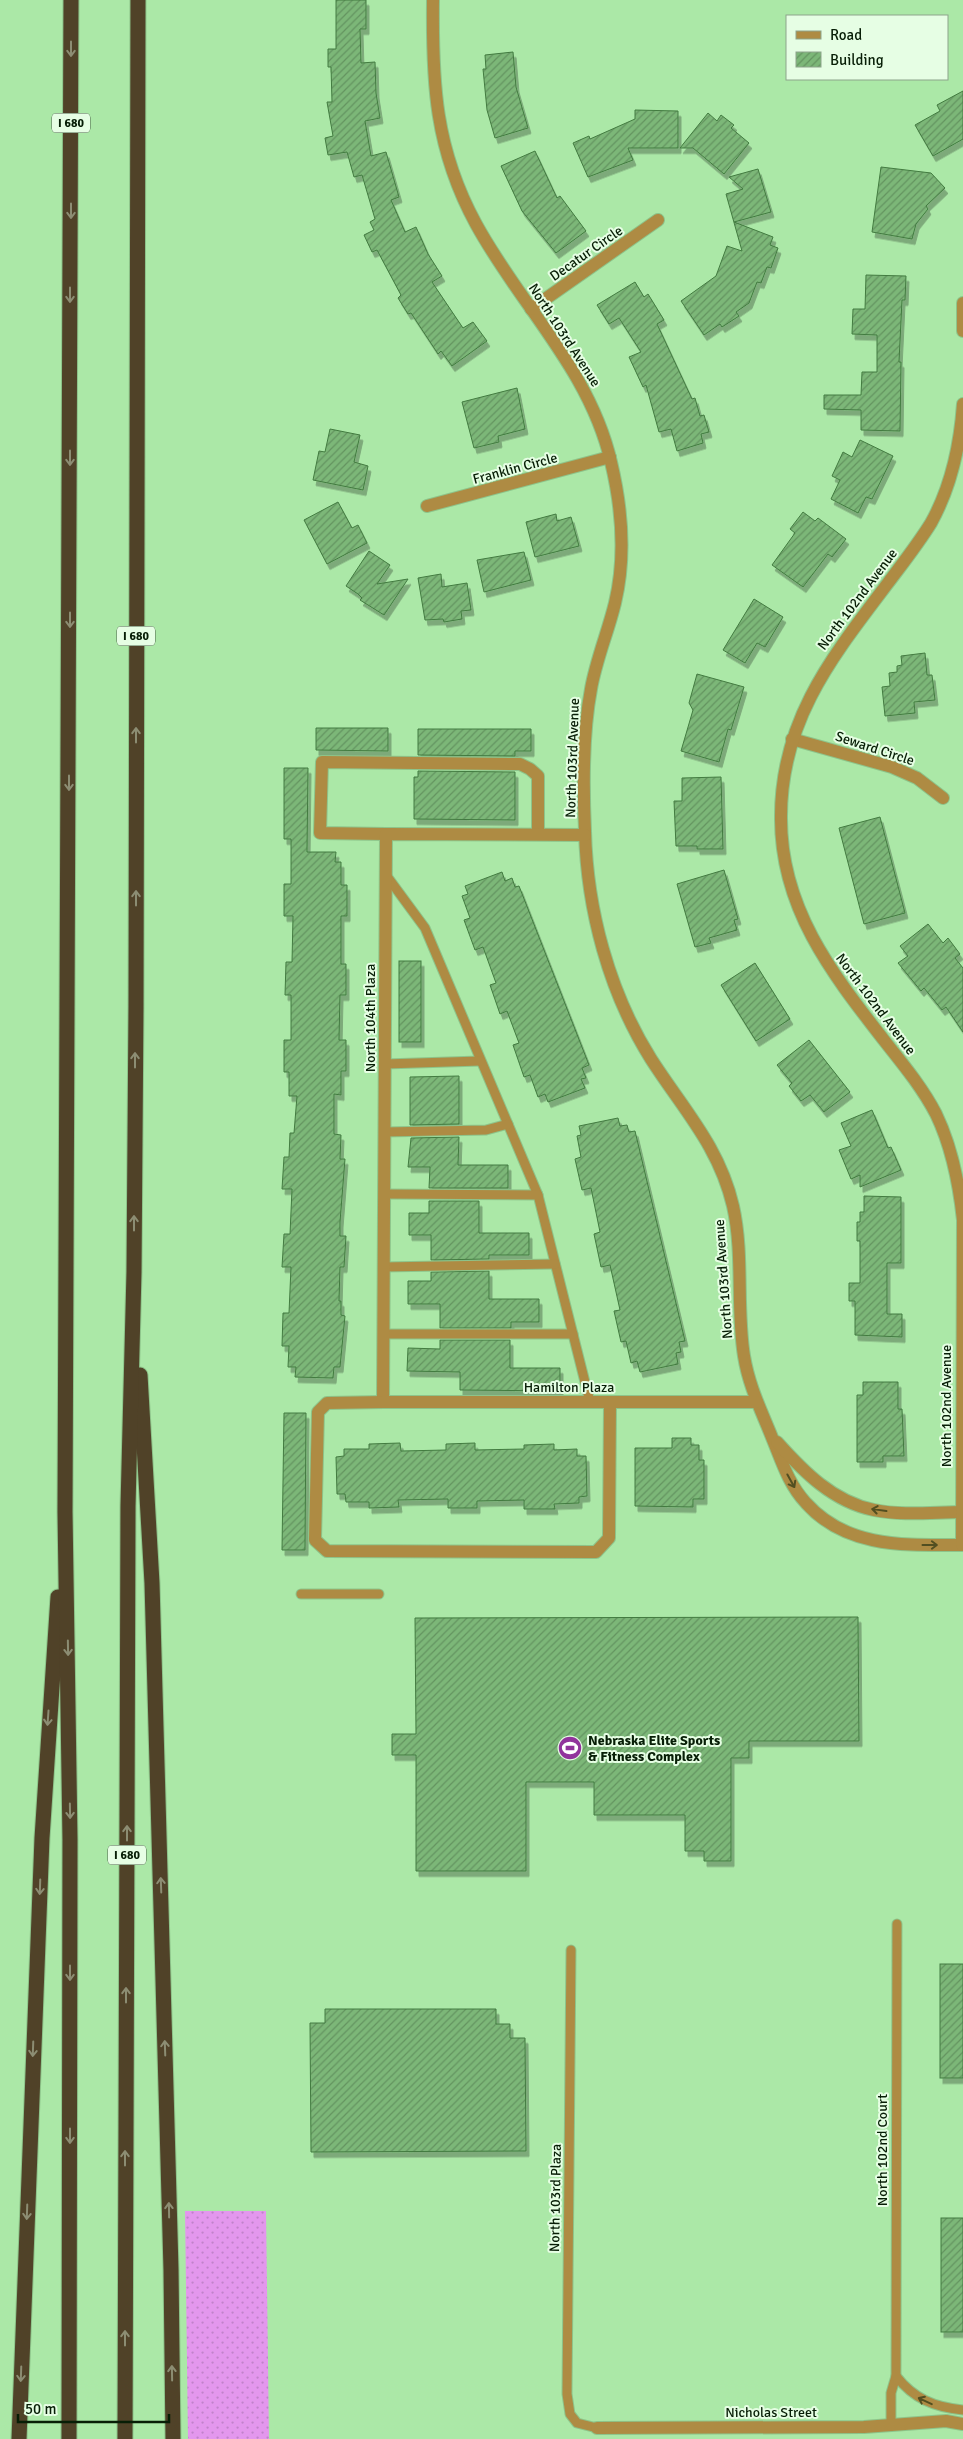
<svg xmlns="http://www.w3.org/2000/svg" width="963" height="2439" viewBox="0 0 963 2439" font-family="Signika,sans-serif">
<defs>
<pattern id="grass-dots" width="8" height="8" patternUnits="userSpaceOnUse" patternTransform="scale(1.25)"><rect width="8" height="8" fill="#e397ed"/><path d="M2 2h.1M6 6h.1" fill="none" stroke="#c182ca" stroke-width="1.8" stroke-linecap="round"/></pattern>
<pattern id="building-hatch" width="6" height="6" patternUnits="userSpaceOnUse" patternTransform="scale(1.25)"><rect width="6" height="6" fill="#7cb778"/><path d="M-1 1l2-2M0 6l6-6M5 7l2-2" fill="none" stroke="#649460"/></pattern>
<filter id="shadow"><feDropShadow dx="3" dy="5.5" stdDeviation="0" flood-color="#0004"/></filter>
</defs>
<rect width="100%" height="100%" fill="#abe8a7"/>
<path fill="url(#grass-dots)" d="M185,2211H266L269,2439H188Z"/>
<g fill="url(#building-hatch)" stroke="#427b40" filter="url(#shadow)">
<path d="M336,0H366V29H360L361,63L375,62L376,93L380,118L365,121L371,156L386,152L399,197L391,200L405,232L416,227L428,254L442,276L432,282L463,328L473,322L487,341L452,366L441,351L438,354L411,313L408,314L398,298L401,295L377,250L372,252L364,235L374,230L370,222L375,219L362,175L354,177L347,152L328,155L325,138L333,136L327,102H332L331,67H328V49H336Z"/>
<path d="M513,52L516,87L528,128L495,138L487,110L483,69H486L485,55Z"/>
<path d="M963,91V139L933,156L915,125L940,111L937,105Z"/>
<path d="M635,110L678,111V148H628L633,160L588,177L573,143L589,136L590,139L635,119Z"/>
<path d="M708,113L717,121L721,115L734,125L731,128L749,143L724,174L693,148H680Z"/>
<path d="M535,151L557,198L560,196L586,231L556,253L522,211L501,166Z"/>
<path d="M881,167L931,173L945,188L926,206L928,209L916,224L912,239L872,232Z"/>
<path d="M758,169L771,212L734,222L773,237L770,245L778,248L771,268L767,267L761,283L757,282L749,303L736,312L739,316L722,327L720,324L704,335L681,301L716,276L727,246L742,251L726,194L743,189L729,177Z"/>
<path d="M866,275L906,276L905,300H902L899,362H901L900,431L861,430V410L824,409V395H861L862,372H877V335L852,334L853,309H865Z"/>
<path d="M635,282L644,297L648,294L664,320L657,324L692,399L695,398L700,416L704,415L709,432L701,434L703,443L677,451L671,429L659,432L646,385L643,387L629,357L641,352L619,318L609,324L597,305Z"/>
<path d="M517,388L525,429L498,436L499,442L474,448L462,402Z"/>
<path d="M330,429L360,435L354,462L368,466L363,490L313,480L319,451L325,452Z"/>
<path d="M860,440L893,456L872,499L866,497L858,513L831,499L840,480L832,476L843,452L852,457Z"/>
<path d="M338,502L352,528L358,525L367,543L327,564L304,520Z"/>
<path d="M803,512L815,521L818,518L846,539L832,557L828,554L803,587L772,565L795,533L790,529Z"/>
<path d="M556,514L557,521L571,517L579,546L535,557L526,522Z"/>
<path d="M369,551L390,565L377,584L408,579L384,615L360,600L362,598L358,594L346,586Z"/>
<path d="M524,552L531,580L484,592L477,560Z"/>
<path d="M441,574L442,587L467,583L471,610L461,611L462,619L444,622L443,619L425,620L418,578Z"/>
<path d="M754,599L783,617L765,647L757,643L745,663L723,650Z"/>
<path d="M925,653L927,675H932L935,700L914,702L915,713L885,716L882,687L890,686L889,673L897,672V666L902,665L901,656Z"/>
<path d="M697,674L744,687L731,730L728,729L719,762L681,751L693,710L689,703Z"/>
<path d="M316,728H388V751L316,750Z"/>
<path d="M418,729H531V751H515V756L418,755Z"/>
<path d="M284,768H308L307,852H336L335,862H341V885H347V916H341V964H346V995H340L339,1040H346V1071H341V1095L334,1094V1134L341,1135L340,1159H345L340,1222V1236H346L344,1267H340L339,1301H341V1315L345,1316L340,1367H334L333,1378L295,1377L296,1367H288L289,1346H282L283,1313H289L291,1267H282L284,1234H290L292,1189H282L284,1157H289L290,1133H294L297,1096H289V1072H284V1040H291V995H285L286,962H292L293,916H284V884H291V839H284Z"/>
<path d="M418,771L515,772V820L414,819V777H418Z"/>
<path d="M721,777L723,849H697V846H676L674,801H682V778Z"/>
<path d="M880,817L905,913L864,924L839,828Z"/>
<path d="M724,870L738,919L734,920L737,930L709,938L711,943L695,947L677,884Z"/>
<path d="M502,872L505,881L512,878L515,887L519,886L589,1065L582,1068L586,1078L581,1079L585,1088L548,1102L545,1094L538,1097L530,1075L524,1077L513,1045L519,1043L507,1011L500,1014L490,985L496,983L483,947L475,950L464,920L470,918L462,896L468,894L465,886Z"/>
<path d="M928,924L943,943L948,938L960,954L955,958L963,968V1032L946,1007L942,1010L924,988L921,991L898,963L908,956L900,946Z"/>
<rect x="399" y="961" width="22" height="81"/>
<path d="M755,963L790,1019L756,1041L721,985Z"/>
<path d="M809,1040L850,1092L824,1112L810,1095L801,1101L789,1086L792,1083L777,1065Z"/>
<path d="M459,1076V1124L410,1125V1077Z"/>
<path d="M872,1110L888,1148L891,1147L901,1170L860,1187V1175L851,1179L839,1150L851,1146L841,1123Z"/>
<path d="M618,1118L620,1126L627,1125L629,1132L635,1131L685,1341L679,1342L681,1352L676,1353L678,1364L640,1372L637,1361L631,1363L626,1341L621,1342L614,1311L620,1310L610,1265L601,1267L594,1234L600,1232L591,1188L582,1190L575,1159L581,1157L577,1136L581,1135L579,1126Z"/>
<path d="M459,1137L458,1165H508V1188H429L430,1167H408L411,1138Z"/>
<path d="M864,1196L901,1197V1263H887V1314H902V1337L855,1335V1301H849V1283H860V1241H857V1222H860V1212H864Z"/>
<path d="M429,1201H479V1233H529V1255H489V1259L431,1260V1235H409V1213H429Z"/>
<path d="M489,1271V1299H539V1322H511V1328H440V1304H408V1281H431V1272Z"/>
<path d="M440,1340H510V1368H560V1391L460,1390V1372L407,1371L408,1348L440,1349Z"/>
<path d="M863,1382H898V1409H902L904,1456H883V1462H857V1395H863Z"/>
<path d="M284,1413H306L305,1550H282Z"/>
<path d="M672,1438H691V1445H699V1460H704V1499H693V1507L635,1506V1448H672Z"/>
<path d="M400,1443L401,1451L446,1450V1444L475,1443V1450L524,1449V1445L554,1444V1450L577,1449V1456H586L587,1496L579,1497V1503L554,1504L555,1509H524V1500L477,1501V1508H448V1499L398,1500L399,1507L369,1508V1502H346L345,1494H337L336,1457L344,1456V1449H369V1444Z"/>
<path d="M858,1617L859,1741H749V1758H731V1861H704V1851H685V1815H594V1782H526V1871H416V1755H392V1734H416L415,1618Z"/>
<rect x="940" y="1964" width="23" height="114"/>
<path d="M325,2009H496V2024H510V2038H525L526,2151L311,2152L310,2023H325Z"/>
<rect x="941" y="2218" width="22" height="114"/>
</g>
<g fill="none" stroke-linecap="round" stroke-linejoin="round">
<g stroke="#8dc48a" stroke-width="11">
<g id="service">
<path d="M386,875L425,928L538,1195"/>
<path d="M385,1064L480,1061"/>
<path d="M384,1132L486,1130L508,1124"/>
<path d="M384,1194L538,1195L590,1402"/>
<path d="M383,1267L555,1264"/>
<path d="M383,1334H573"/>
<path d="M301,1594H379"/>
<path d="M571,1950L567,2394L570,2414L577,2423L597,2428"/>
<path d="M896,2376C914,2399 934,2407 963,2410"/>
<path d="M891,2426V2393L896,2376L897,1924"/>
</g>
</g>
<g stroke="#8dc48a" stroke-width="14">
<g id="minor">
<path d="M433,0C432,83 435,149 476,224C520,305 590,370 611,462C622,508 626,557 615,603C608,632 596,660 591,689C583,731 583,788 585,831C587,910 609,992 651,1059C683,1109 719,1146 733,1206C744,1255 736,1307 744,1356C749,1387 762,1412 773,1440C782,1462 789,1485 806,1503C847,1549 907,1545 963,1545"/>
<path d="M963,303V331"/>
<path d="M531,309L658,220"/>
<path d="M427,506L610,457"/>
<path d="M792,739L892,767L917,778L943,798"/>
<path d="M386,834L320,833L322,762L520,764L530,769L538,776V834"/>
<path d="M383,1402L386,834L585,835"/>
<path d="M610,1402L609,1538L596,1552L327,1551L315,1540L318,1412L327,1403L383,1402H756"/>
<path d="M777,1442C803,1471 833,1502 874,1510C903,1516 934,1512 963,1512"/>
<path d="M962,1545L963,1220C959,1183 952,1147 936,1114C922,1087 902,1063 883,1039C831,972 781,908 781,819C780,721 832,657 888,583C903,563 918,544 931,523C951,487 960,446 963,404"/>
<path d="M597,2428L864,2427L946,2421L963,2424"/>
</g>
</g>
<g stroke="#8dc48a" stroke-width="17">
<g id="motorway">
<path d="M140,1375L152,1583L171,2269L173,2439"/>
<path d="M19,2439L42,1838L58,1597"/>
<path d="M69,2439L70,1839L65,1512L71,0"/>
<path d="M125,2439L128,1506L134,1272L136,1007L138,0"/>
</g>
</g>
<use href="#service" stroke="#ae8b43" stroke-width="9"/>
<use href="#minor" stroke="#ae8b43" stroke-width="12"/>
<use href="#motorway" stroke="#504228" stroke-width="15"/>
</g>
<defs><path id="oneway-shaft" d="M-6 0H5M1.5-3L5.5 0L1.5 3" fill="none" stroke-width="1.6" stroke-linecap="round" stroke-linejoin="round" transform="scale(1.25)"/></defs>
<g stroke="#8c8d73">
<use href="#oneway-shaft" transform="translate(71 49) rotate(90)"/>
<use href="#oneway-shaft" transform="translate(71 211) rotate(90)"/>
<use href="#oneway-shaft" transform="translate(70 295) rotate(90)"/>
<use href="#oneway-shaft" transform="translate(70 458) rotate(90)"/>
<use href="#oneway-shaft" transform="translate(70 620) rotate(90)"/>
<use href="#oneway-shaft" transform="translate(136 735) rotate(-90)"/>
<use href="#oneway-shaft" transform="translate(69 783) rotate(90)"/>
<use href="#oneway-shaft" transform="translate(136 898) rotate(-90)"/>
<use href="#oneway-shaft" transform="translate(135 1060) rotate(-90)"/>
<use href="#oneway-shaft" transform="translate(134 1223) rotate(-90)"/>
<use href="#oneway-shaft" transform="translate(68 1648) rotate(89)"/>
<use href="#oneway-shaft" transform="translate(48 1718) rotate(94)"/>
<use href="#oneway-shaft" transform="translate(70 1811) rotate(89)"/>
<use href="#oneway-shaft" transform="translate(127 1833) rotate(-90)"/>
<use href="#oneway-shaft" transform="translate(161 1885) rotate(-92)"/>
<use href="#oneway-shaft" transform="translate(40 1887) rotate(92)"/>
<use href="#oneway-shaft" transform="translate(70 1973) rotate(90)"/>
<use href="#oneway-shaft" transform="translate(126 1995) rotate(-90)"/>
<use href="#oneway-shaft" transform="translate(165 2048) rotate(-92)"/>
<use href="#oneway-shaft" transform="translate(33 2049) rotate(92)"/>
<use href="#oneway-shaft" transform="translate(70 2136) rotate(90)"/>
<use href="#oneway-shaft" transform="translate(125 2158) rotate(-90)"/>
<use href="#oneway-shaft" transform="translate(169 2210) rotate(-91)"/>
<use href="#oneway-shaft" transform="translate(27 2212) rotate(92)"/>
<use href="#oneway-shaft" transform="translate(125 2338) rotate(-90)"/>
<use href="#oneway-shaft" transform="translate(172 2373) rotate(-91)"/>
<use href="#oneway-shaft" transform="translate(21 2374) rotate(92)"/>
</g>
<g stroke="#524f21">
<use href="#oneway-shaft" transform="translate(791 1481) rotate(61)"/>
<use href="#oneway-shaft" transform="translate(879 1510) rotate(-172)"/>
<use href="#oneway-shaft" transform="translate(930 1545)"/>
<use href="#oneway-shaft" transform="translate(925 2401) rotate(-155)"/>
</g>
<defs>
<g id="stadium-disc" transform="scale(1.25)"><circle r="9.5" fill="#91339c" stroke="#e6fee4"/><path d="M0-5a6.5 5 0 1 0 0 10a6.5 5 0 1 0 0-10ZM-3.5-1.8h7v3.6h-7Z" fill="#fff"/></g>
</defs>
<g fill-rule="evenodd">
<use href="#stadium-disc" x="570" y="1748"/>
</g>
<g text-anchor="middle" stroke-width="4" stroke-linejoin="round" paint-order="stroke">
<g fill="#e6fee4" stroke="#4a6149" stroke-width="1">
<rect x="52" y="113.5" width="38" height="19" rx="4"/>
<rect x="117" y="626.5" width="38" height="19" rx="4"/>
<rect x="108" y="1845.5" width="38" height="19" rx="4"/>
</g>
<g font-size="12" font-weight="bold" fill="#071e06">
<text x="71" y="127">I 680</text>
<text x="136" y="640">I 680</text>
<text x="127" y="1859">I 680</text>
</g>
<g font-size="14" fill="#071e06" stroke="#e6fee4">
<text transform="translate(586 253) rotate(-35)" y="5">Decatur Circle</text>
<text transform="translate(565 335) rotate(57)" y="5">North 103rd Avenue</text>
<text transform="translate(515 468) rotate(-15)" y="5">Franklin Circle</text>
<text transform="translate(857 599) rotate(-53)" y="5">North 102nd Avenue</text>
<text transform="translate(875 748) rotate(18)" y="5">Seward Circle</text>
<text transform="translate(572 758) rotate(-88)" y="5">North 103rd Avenue</text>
<text transform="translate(876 1004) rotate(53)" y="5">North 102nd Avenue</text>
<text transform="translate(370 1018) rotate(-90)" y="5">North 104th Plaza</text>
<text transform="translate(723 1279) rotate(-94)" y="5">North 103rd Avenue</text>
<text x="569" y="1392">Hamilton Plaza</text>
<text transform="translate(946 1406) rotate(-90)" y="5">North 102nd Avenue</text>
<text transform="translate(882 2150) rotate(-90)" y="5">North 102nd Court</text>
<text transform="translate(555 2198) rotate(-89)" y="5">North 103rd Plaza</text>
<text x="771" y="2417">Nicholas Street</text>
</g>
<g font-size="14" font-weight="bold" fill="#071e06" stroke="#e6fee4" text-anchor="start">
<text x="588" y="1745">Nebraska Elite Sports<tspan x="588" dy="16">&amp; Fitness Complex</tspan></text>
</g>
</g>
<rect x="786" y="15" width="162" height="65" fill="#e6fee4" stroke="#8da48b"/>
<rect x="796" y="31" width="25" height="8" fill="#ae8b43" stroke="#8da48b"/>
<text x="830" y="40" font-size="15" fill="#071e06">Road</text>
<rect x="796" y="52" width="25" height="15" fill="url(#building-hatch)" stroke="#8da48b"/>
<text x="830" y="65" font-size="15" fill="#071e06">Building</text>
<path d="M18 2414v8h151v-8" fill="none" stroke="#071e06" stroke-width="2.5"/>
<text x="25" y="2414" font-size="15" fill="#071e06" stroke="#e6fee4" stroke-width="4" paint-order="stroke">50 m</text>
</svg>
